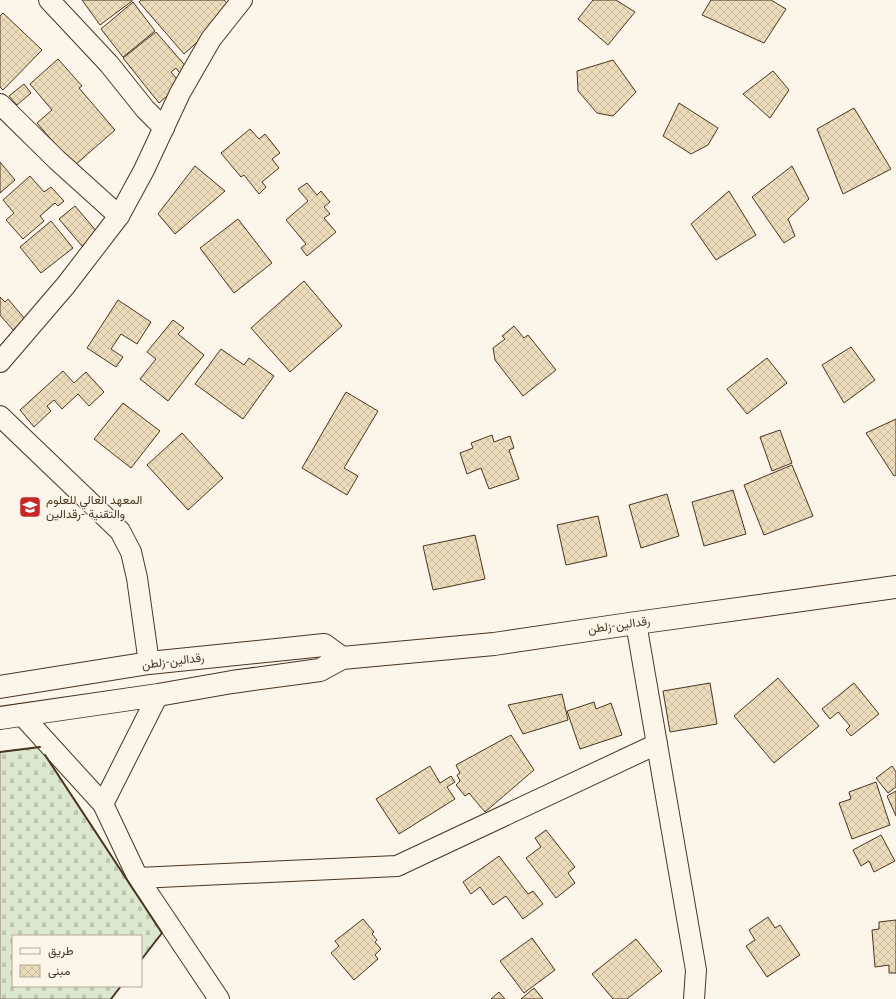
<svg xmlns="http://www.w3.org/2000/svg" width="896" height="999" viewBox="0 0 896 999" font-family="Lato,Vazirmatn,sans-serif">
<defs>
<pattern id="cemetery-stones" width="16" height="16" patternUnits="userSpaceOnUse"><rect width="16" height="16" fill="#dce7d0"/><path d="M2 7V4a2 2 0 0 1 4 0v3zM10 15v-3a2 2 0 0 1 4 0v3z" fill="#bec7b2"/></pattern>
<pattern id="building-cross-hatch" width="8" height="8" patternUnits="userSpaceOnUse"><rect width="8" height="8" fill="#ecdcbc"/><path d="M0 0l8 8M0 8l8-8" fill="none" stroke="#ccbda1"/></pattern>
</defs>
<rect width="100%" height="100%" fill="#fbf6e9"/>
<path fill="url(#cemetery-stones)" stroke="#887966" d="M40,747L162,933L141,960V936H13V986H121L111,999H0V752Z"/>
<g fill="url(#building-cross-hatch)" stroke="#4a3520">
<path d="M82,0H132V1L100,25Z"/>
<path d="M141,0H224L230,6L223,19L184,54L139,2Z"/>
<path d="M593,0H616L635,12L608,45L578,19Z"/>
<path d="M711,0H771L786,9L764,43L702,15Z"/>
<path d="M133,2L155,31L123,57L101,29Z"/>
<path d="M3,13L42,50L3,90L0,87V16Z"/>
<path d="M156,32L189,70L182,76L176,68L171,72L181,84L159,103L123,58Z"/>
<path d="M58,59L82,86L79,88L115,130L74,166L37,123L52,110L30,84Z"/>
<path d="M613,60L636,92L613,116L597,113L578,91L577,71Z"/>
<path d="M773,71L789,90L770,118L743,94Z"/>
<path d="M24,84L31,93L17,105L9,96Z"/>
<path d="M679,103L718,128L708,145L691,154L663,136Z"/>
<path d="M854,108L891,169L843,194L817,129Z"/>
<path d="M250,129L259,139L265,134L280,153L272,159L279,168L262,182L266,187L259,194L244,175L241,177L221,153Z"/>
<path d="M0,162L15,180L0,193Z"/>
<path d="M195,166L225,191L175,234L158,214Z"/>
<path d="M792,166L809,199L788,219L795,236L784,243L752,197Z"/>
<path d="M30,176L44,192L51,187L64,201L58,206L55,203L40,216L44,221L23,239L6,220L14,213L3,200Z"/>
<path d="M307,183L317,195L321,191L330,202L324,207L330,214L324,218L336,232L307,256L301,248L306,244L286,220L308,201L298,189Z"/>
<path d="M729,191L756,235L716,260L691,224Z"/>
<path d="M75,206L98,233L82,246L59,219Z"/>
<path d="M238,219L272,263L234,293L200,248Z"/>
<path d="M51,221L73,248L41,273L20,247Z"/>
<path d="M304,281L342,326L290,372L251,328Z"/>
<path d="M0,297L5,302L8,299L25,319L13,330L0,315Z"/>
<path d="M118,300L151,322L137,344L121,334L111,349L123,357L116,367L87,348Z"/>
<path d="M173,320L184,328L178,334L204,355L168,401L140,379L156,359L147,352Z"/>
<path d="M514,326L524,338L528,335L556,370L523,396L495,360L493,348L505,339L502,336Z"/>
<path d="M851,347L875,380L844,403L822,365Z"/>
<path d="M221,349L244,365L249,358L274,376L243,419L195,384Z"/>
<path d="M767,358L787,383L747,414L727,389Z"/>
<path d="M63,371L74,383L86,372L104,392L89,406L78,394L62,409L54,400L47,406L51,411L34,427L20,410Z"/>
<path d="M346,392L378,411L344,468L358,476L347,495L302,468Z"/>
<path d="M123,403L160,431L131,468L94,439Z"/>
<path d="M896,419V475L894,476L866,433Z"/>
<path d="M780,430L792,463L772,471L760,437Z"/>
<path d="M182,433L223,478L188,510L147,465Z"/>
<path d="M492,435L494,442L510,436L514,448L509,450L519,479L489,489L481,468L467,474L460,453L473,448L471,443Z"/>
<path d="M792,465L813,516L764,535L744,485Z"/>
<path d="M733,490L746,534L704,546L692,502Z"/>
<path d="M667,494L679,536L641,548L629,505Z"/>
<path d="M598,516L607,556L566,565L557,525Z"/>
<path d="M475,535L485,579L433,590L423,546Z"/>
<path d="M778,678L819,726L774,763L734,716Z"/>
<path d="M710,683L717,724L670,732L663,691Z"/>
<path d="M854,683L879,714L851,736L846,730L850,726L838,712L830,719L822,709Z"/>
<path d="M562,694L568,720L523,734L508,705Z"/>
<path d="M594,702L596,709L611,703L622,735L580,749L567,711Z"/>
<path d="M511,735L534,770L485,812L469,793L465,796L456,785L460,781L457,775L460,773L456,765Z"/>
<path d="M430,766L440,783L451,776L455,782L447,787L455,799L399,834L376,799Z"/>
<path d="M892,766L896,772V787L888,793L876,778Z"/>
<path d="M876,782L890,825L852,839L839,803L851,799L849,792Z"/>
<path d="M896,791V816L887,796Z"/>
<path d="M546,830L575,867L568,873L575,883L556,898L526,858L541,847L535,838Z"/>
<path d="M881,835L895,861L874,872L869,861L861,866L853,850Z"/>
<path d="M499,856L528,894L533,891L543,904L523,919L506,896L493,905L480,887L471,894L463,882Z"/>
<path d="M768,917L775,928L780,925L800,955L767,977L746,946L755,940L749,930Z"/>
<path d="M363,919L374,932L372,934L377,940L375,942L381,949L375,955L378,959L354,980L331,953L339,946L335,941Z"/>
<path d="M896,920V973H889V965L875,967L872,930L879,929V922Z"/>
<path d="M532,938L555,970L524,993L500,961Z"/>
<path d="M636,939L662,971L627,999H613L592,974Z"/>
<path d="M534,988L543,999H521Z"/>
<path d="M499,992L505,999H491Z"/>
</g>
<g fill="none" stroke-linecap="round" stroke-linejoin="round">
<g stroke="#4a3520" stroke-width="22">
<g id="minor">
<path d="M49,0L109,64L145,109L164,128"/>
<path d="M0,104L57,160L119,216"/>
<path d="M0,362L66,285L119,216L144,170L180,93L211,39L242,0"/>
<path d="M0,416L120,531L131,552L137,578L149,663"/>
<path d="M636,623L696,970L694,999"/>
<path d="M21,714L103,804L138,878L219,999"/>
<path d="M103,804L158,695"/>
<path d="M138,878L397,866L657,744"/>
</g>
</g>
<g stroke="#4a3520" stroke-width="24">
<g id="primary">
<path d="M0,687L149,663L324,645L342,658"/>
<path d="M0,718L158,695L232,682L320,670L342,658L494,644L636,623L896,587"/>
</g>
</g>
<use href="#minor" stroke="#fbf6e9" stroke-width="20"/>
<use href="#primary" stroke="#fbf6e9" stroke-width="22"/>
<g stroke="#4a3520" stroke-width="2">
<path d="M0,752L40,747"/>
<path d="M45,755L162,933L141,960"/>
<path d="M111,999L121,986"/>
</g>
</g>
<defs>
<g id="university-square" transform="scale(1.15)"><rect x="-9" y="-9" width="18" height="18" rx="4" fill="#c62828" stroke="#fbf6e9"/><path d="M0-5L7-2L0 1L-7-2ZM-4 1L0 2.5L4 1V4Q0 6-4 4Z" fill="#fff"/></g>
</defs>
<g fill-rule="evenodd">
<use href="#university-square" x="30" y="507"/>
</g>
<g text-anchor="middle" stroke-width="3" stroke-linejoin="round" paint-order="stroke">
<g font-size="12" fill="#4a3520" stroke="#fbf6e9" text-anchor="start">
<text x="46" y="504">المعهد العالي للعلوم<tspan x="46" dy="14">والتقنية -رقدالين</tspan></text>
</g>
<g font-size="12" fill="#4a3520" stroke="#fbf6e9">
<text transform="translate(619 625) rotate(-8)" y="4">رقدالين-زلطن</text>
<text transform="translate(173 661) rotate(-7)" y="4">رقدالين-زلطن</text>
</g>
</g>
<rect x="12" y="935" width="130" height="52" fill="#fbf6e9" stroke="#b4a999"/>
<rect x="20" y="948" width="20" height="6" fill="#fbf6e9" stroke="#b4a999"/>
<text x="48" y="955" font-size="12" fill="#4a3520">طريق</text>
<rect x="20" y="965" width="20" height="12" fill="url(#building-cross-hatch)" stroke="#b4a999"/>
<text x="48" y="975" font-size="12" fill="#4a3520">مبنى</text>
</svg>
